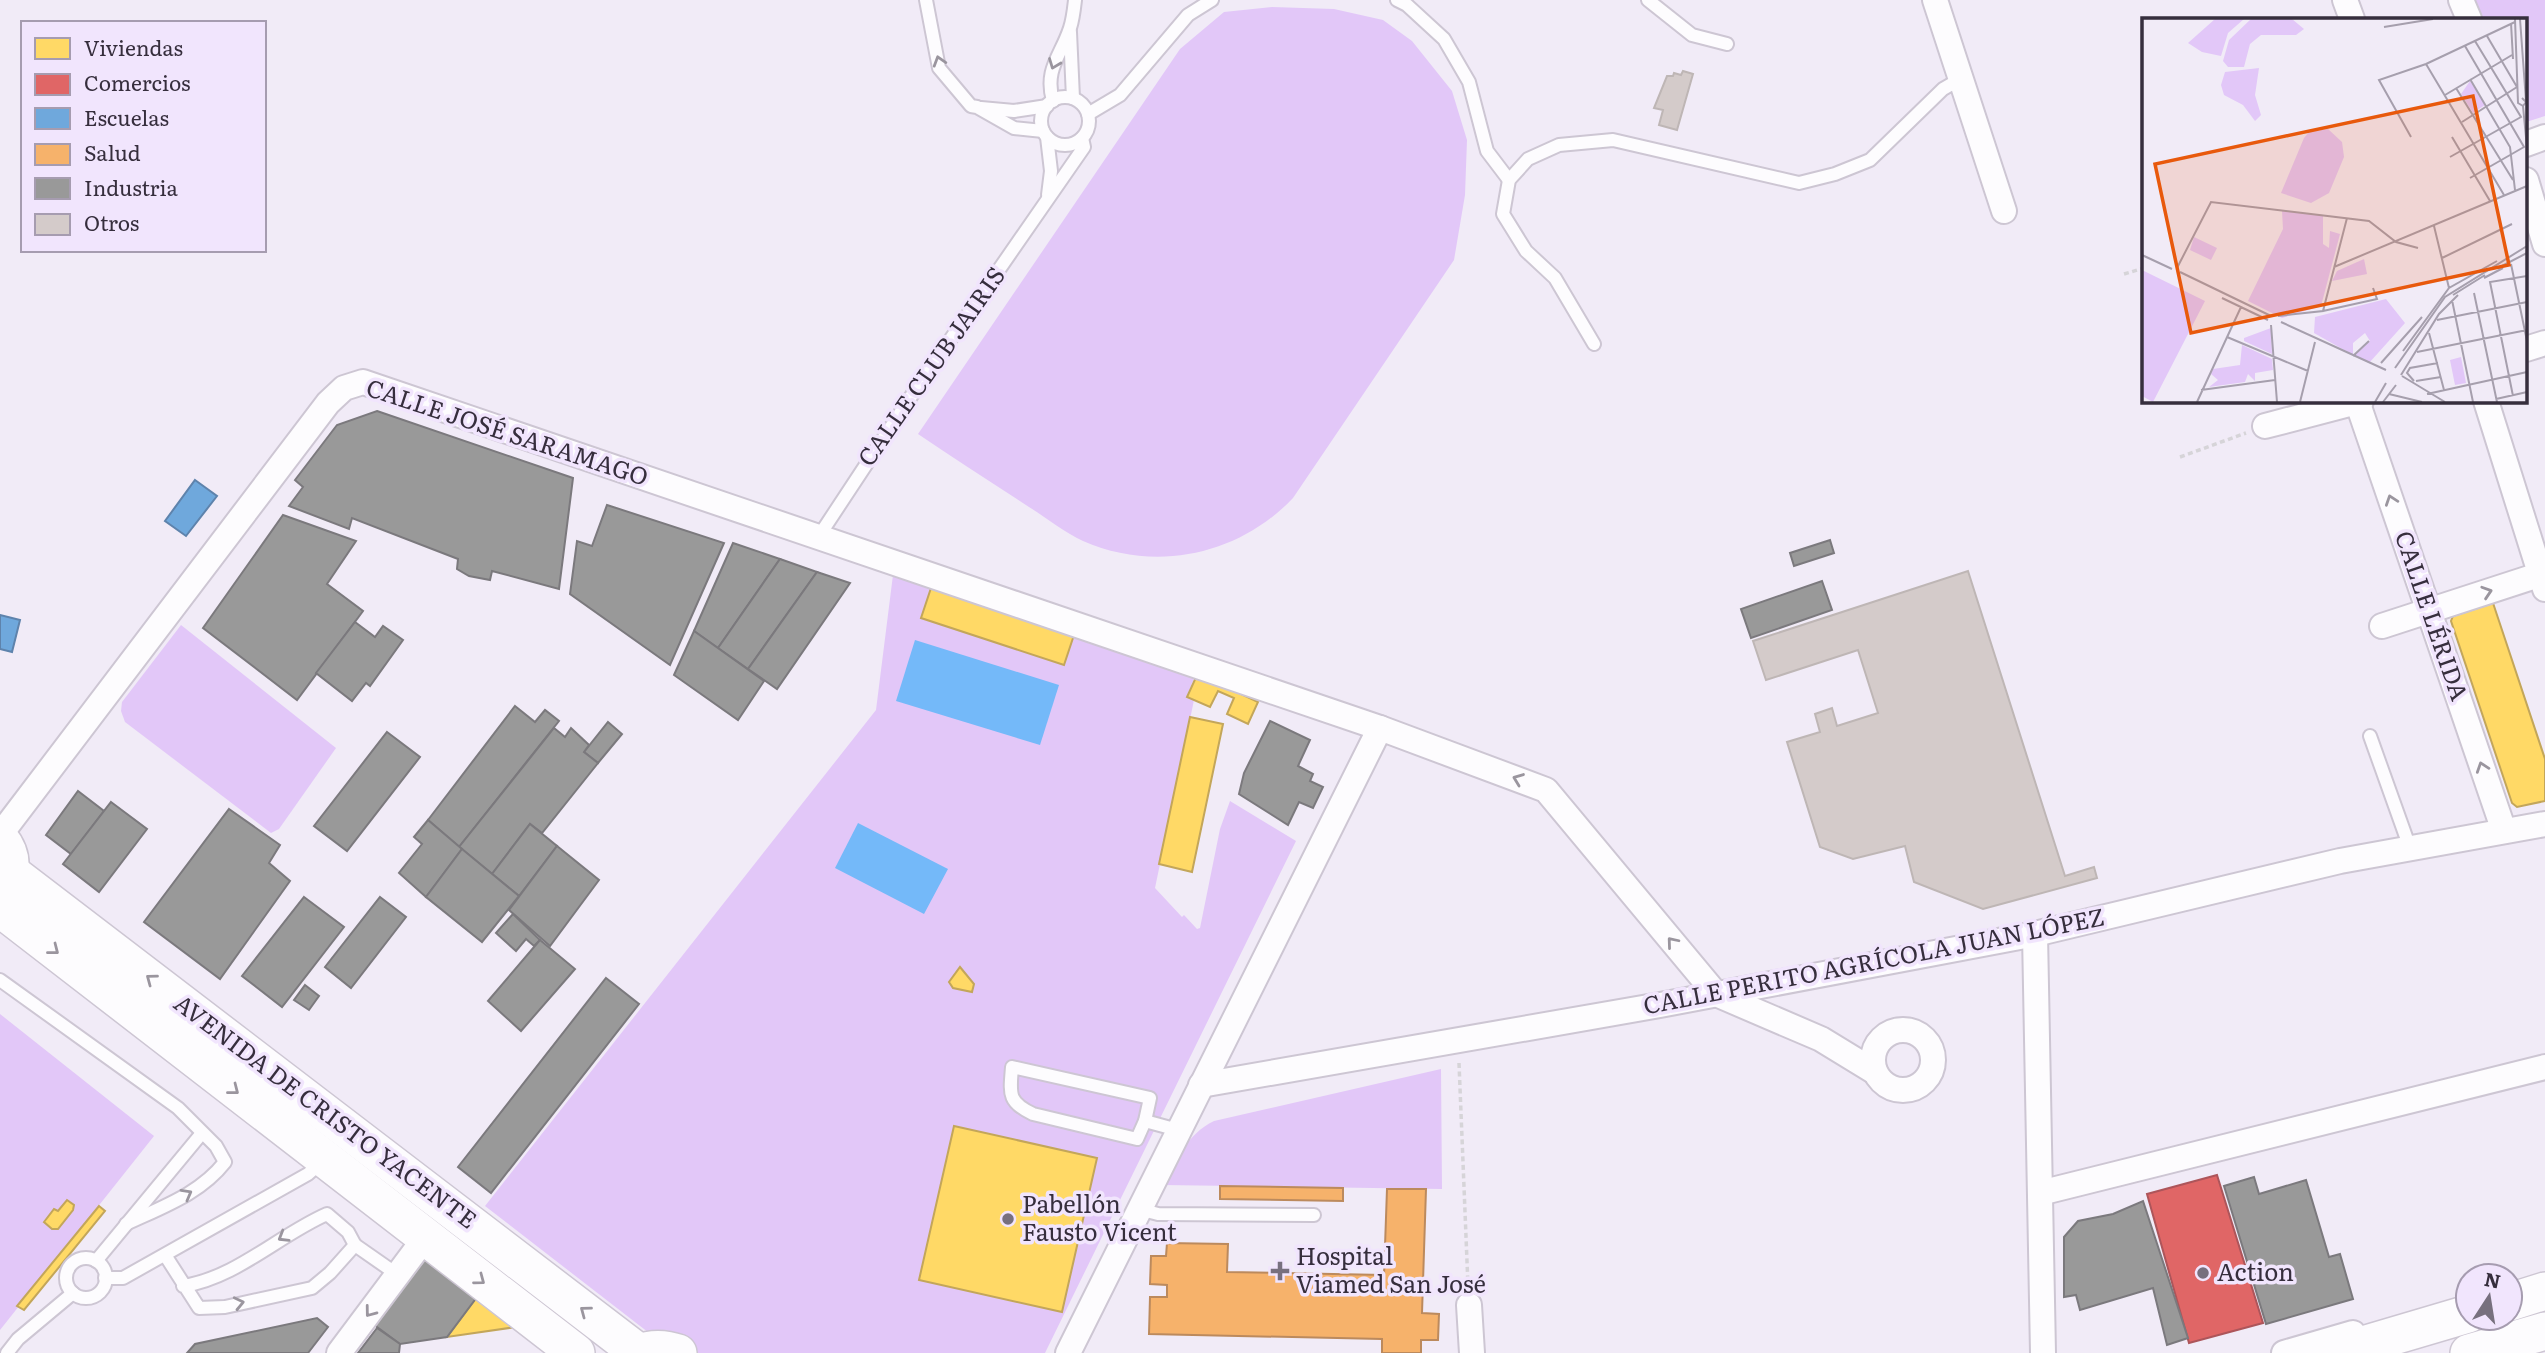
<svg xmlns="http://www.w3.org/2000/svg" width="2545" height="1353" viewBox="0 0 2545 1353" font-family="Literata,serif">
<rect width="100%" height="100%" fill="#f1ebf7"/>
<g fill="#e2c7f8">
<path d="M2470,0H2545V116L2526,122V19H2476Z"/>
<path d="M1272,7L1334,9L1383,20L1412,41L1452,91L1467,140L1465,195L1454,260L1293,498C1239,555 1156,573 1083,541C1065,533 1047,518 1029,507C992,483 955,459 918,434L1180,49L1224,12Z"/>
<path d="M894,567L1198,669L1187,696L1194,700L1155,888L1182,917L1184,915L1197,929L1200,928L1220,829L1230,801L1296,841L1045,1353H675L485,1206L876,710Z"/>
<path d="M181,625L336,748L279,829L271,833L125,722L121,711L122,702Z"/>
<path d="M0,1014L154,1136L0,1330Z"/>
<path d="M1441,1069L1442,1189L1162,1185C1177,1160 1187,1134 1214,1121Z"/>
</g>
<g fill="#74b9f9">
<path d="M915,640L1059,685L1040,745L896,701Z"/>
<path d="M858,823L948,869L924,914L835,868Z"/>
</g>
<g fill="#ffd966" stroke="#c3a65a" stroke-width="2">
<path d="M931,588L1074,635L1064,665L921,618Z"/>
<path d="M2493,603L2545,759V801L2517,807L2512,803L2451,621L2453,616Z"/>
<path d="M1197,675L1243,683L1239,693L1258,702L1248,724L1227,714L1234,698L1218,691L1210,707L1187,697Z"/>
<path d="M1190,717L1223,724L1192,872L1159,864Z"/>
<path d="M960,967L974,984L972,992L953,988L949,982Z"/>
<path d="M954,1126L1097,1158L1062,1312L919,1280Z"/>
<path d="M67,1200L74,1205L73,1210L58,1229H52L44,1222L54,1209L58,1211Z"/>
<path d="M99,1206L105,1211L24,1310L17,1306Z"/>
<path d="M480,1293L523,1326L447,1337Z"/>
</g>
<path fill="#e06666" stroke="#ad555a" stroke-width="2" d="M2217,1175L2263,1323L2189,1343L2147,1194Z"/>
<g fill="#6fa8dc" stroke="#5e83ac" stroke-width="2">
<path d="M195,480L217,496L186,536L165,521Z"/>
<path d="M0,615L20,620L12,652L0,649Z"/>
</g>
<g fill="#f6b26b" stroke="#bc8a5d" stroke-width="2">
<path d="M1220,1186L1343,1188V1201L1220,1199Z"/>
<path d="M1387,1189H1426L1422,1313L1439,1314L1438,1340H1421V1353H1382V1339L1149,1334L1150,1297H1167V1285L1150,1284L1151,1256H1166L1167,1243L1228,1244L1227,1272L1384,1275Z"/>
</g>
<g fill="#999" stroke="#7b797d" stroke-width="2">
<path d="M377,411L573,478L559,589L492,571L490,580L469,576L457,569L458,559L352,518L349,529L289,506L303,487L295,480L337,425Z"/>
<path d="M607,505L724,543L670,665L570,594L577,541L592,546Z"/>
<path d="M283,515L356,541L327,584L363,611L297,700L203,628Z"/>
<path d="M1830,540L1834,553L1794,566L1790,553Z"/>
<path d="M733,543L780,559L718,648L694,631Z"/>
<path d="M780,559L817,572L748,669L718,648Z"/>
<path d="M817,572L850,583L777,689L748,669Z"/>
<path d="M1822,581L1832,610L1751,638L1741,609Z"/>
<path d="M355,622L375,637L383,626L403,640L370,686L366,683L352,701L316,673Z"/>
<path d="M694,631L764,681L738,720L674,675Z"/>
<path d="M515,706L535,722L545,710L559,721L459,847L428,820Z"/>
<path d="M1270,721L1310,740L1298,766L1313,774L1310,781L1323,787L1313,808L1299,802L1288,825L1239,794L1244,773Z"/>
<path d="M608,722L622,734L598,763L584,752Z"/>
<path d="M554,728L565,737L571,728L589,745L584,752L598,763L542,833L530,824L492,874L459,847Z"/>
<path d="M387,732L420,757L347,851L314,826Z"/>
<path d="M78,791L104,811L71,854L46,835Z"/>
<path d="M111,802L147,829L99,892L63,864Z"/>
<path d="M229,809L280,845L269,863L290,881L220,979L144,922Z"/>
<path d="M428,820L462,849L426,897L399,873L422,844L414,837Z"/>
<path d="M530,824L557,846L519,896L492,874Z"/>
<path d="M557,846L599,880L550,946L509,910Z"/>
<path d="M462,849L519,896L482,942L426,897Z"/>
<path d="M304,897L344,927L282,1007L242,976Z"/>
<path d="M380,897L406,917L351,988L325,967Z"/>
<path d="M513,914L540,940L534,946L526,939L516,951L496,933Z"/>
<path d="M540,940L575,969L521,1031L488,1001Z"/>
<path d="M606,978L639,1004L491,1193L458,1167Z"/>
<path d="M305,985L319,996L309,1010L294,1000Z"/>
<path d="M2254,1177L2259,1194L2306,1180L2329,1257L2340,1254L2353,1299L2266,1324L2224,1186Z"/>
<path d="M2143,1201L2188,1338L2167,1345L2153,1288L2080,1310L2076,1295L2064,1297V1237L2078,1221L2113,1214Z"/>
<path d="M426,1252L480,1293L447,1337L400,1344L373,1324Z"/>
<path d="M317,1318L328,1327L308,1353H187L195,1344Z"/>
<path d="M377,1328L400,1344L399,1353H358Z"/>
</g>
<g fill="#d4cbca" stroke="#beb6b5" stroke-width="2">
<path d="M1683,71L1693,74L1677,130L1659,125L1663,110L1654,108L1667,76H1673L1674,73L1681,75Z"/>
<path d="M1968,571L2065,876L2094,867L2097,878L1983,909L1914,882L1905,846L1853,859L1820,847L1787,742L1820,732L1815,714L1832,708L1837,726L1878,713L1858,650L1766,680L1753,641Z"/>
</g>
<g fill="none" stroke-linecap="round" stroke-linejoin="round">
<g stroke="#cdc6d3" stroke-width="16">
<g id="service">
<path d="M926,0L939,68L971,106L977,107L1014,128L1043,131"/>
<path d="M1397,0L1407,5L1444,39L1469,82L1487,151L1509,180"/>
<path d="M1648,0L1692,35L1727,44"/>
<path d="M1070,32L1073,98"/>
<circle cx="1065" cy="121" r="24"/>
<path d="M1053,101C1044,69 1061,56 1070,28C1073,19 1074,9 1075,0"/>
<path d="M981,108L1014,111L1047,106"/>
<path d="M1088,114L1120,95L1188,15L1212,0"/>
<path d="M1047,137L1051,171L1048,195"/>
<path d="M1594,344L1555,278L1526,251L1503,214L1509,180L1528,159L1559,145L1613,140L1799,183L1835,174L1870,160L1943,89L1962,78"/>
<path d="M819,536L914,392L1084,147L1082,138"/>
<path d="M2370,736L2410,848"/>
<path d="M0,980L178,1108L216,1146L225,1162C200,1194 162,1207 126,1224"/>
<path d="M1012,1067L1150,1098L1145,1121L1137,1139L1033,1114C1007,1102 1010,1093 1012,1067Z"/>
<path d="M1145,1121L1178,1130"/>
<path d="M1139,1209L1158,1214L1314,1215"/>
<path d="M355,1245L398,1275"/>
<path d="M165,1255L199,1308L225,1307L312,1288L330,1273L355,1245L348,1232L327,1214C279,1235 236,1278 183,1286"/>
<circle cx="86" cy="1278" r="20"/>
<path d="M96,1261L202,1133"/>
<path d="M105,1278H123L308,1174L324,1160"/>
<path d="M7,1353L18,1339L73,1293"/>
</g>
</g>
<g stroke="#cdc6d3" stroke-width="28">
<g id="minor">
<path d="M1935,0L2004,211"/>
<path d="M2345,0L2352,19"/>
<path d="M2461,0L2469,19"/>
<path d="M2526,144L2545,137"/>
<path d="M2526,180L2545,244"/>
<path d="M2526,349L2545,343"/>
<path d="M2357,401L2504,831"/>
<path d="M2486,401L2545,589"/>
<path d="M2265,426L2361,401"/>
<path d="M2382,626L2545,573"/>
<path d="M0,835L328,403L344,388L363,382L1380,728L1546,790L1716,994L1821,1039L1875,1072"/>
<path d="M2035,934L2043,1353"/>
<circle cx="1903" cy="1060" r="30"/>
<path d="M1201,1085L1660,1005L2035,934L2340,861L2545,824"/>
<path d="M2040,1193L2545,1067"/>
<path d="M1469,1305L1472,1353"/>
<path d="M339,1353L425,1238"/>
<path d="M1068,1353L1380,728"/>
<path d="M2284,1353L2353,1333"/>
</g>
</g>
<g stroke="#cdc6d3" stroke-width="40">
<g id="primary">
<path d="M0,839C14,856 13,874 0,891"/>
<path d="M10,872L639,1353"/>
<path d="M0,908L576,1353"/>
<path d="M2510,1302L2545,1291"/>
<path d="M638,1353C652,1348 664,1348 678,1353"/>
<path d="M2336,1353L2468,1314"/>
<path d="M2469,1353L2545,1331"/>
</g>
</g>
<g stroke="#d6d4d8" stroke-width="3.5" stroke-dasharray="5 3.5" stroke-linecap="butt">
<path d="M2124,274L2144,268"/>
<path d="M2180,457L2246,433"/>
<path d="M1459,1063L1468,1286"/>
</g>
<use href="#service" stroke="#fdfcfe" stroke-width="12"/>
<use href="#minor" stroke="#fdfcfe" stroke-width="24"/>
<use href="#primary" stroke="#fdfcfe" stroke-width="37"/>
</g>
<defs><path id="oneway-chevron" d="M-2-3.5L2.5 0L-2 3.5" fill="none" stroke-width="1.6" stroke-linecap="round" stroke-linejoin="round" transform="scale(1.75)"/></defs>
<g stroke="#9a959e">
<use href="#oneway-chevron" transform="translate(939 61) rotate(-107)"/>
<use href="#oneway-chevron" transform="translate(1054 64) rotate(111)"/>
<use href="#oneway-chevron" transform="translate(2391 500) rotate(-109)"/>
<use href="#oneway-chevron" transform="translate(2487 592) rotate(-18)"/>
<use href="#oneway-chevron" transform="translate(2482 767) rotate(-109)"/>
<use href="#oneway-chevron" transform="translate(1518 779) rotate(-159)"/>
<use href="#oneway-chevron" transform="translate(1672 942) rotate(-130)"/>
<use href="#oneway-chevron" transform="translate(54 950) rotate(38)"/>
<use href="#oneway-chevron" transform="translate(151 979) rotate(-143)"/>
<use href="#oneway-chevron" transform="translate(234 1090) rotate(38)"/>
<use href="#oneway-chevron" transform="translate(187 1194) rotate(-29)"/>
<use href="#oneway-chevron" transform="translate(283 1237) rotate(149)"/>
<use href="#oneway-chevron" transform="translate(480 1280) rotate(37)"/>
<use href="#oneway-chevron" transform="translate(239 1303) rotate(-13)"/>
<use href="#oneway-chevron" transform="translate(585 1311) rotate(-143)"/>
<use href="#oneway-chevron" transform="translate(370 1312) rotate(127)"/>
</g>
<g fill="#77707e" stroke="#f1e5fd" stroke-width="2.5">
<circle cx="1008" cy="1219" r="7"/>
<path d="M1276.5 1260.5h7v7h7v7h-7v7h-7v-7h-7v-7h7z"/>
<circle cx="2203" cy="1273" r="7"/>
</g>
<g text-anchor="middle" stroke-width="7" stroke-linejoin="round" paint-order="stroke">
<g font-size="24" fill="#362e3d" stroke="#f1e5fd">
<text transform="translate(932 367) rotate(-55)" y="8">CALLE CLUB JAIRIS</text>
<text transform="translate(507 433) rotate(18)" y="8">CALLE JOSÉ SARAMAGO</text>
<text transform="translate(2431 616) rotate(71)" y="8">CALLE LÉRIDA</text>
<text transform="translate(1874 962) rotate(-11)" y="8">CALLE PERITO AGRÍCOLA JUAN LÓPEZ</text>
<text transform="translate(325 1112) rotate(37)" y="8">AVENIDA DE CRISTO YACENTE</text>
</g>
<g font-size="24" fill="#362e3d" stroke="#f1e5fd" text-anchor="start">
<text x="1022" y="1213">Pabellón<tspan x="1022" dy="28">Fausto Vicent</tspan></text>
<text x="1296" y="1265">Hospital<tspan x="1296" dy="28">Viamed San José</tspan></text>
<text x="2217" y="1281">Action</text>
</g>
</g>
<g transform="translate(2142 18)">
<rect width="385" height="385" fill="#f1ebf7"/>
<path d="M73,1H102L86,15L79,38L60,34L46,25ZM109,1H150L162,11L154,17H119L108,26L102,49H86L81,43L87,22ZM117,50L113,77L119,97L113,103L101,87L82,77L79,67L83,54ZM328,63L343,87L331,95L319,76ZM186,111L200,124L202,139L187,175L169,185L139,175L162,120L167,114ZM140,193L181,197V226L187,230L188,213L198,216L179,288L140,300L106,283L141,211ZM52,219L75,230L69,242L48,232ZM222,241L225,256L190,263L195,253ZM0,252L63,283L11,384L0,378ZM244,281L263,305L227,345L212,338L228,323L223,315L211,325V337L172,315L173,299ZM129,310L130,336L102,323V320ZM100,327L130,341L131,352L113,355V363L106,356L103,364L67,369L76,362L69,356L71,351L98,347ZM319,339L324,365L313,367L308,342Z" fill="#e2c7f8"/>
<path fill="none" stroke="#a69fad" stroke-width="2" d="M373,1L376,85L381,88M378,1L384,83M369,5L371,41M242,9L291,1M345,18L375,69M323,28L382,129L328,160M284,46L362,177M328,61L368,129L373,172M314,70L371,162M303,77L370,37M380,80L384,84L381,88L385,130M320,104L375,69M269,119L237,62L284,46L373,4M310,119L348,183M308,139L379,99L333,23M292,208L307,270M0,237L30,251M300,240L370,206M369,246L385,323M192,249L385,168M35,250L69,184L227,203L254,224L276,230M356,250L385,235M38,254L129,298M342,260L361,250M332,275L355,384M311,277L343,257M80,280L126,302M310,282L331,384M181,293L235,281L231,270M136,298L181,293L205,200M295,302L385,284M139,304L244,352M129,307L135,384M287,315L302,372M85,319L166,353M261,333L307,270L355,243M275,334L385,312M211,338L227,323M239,345L280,299M253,350L303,279L385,228M259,357L297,296L316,277M260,358L303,384M272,363L265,355L268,350L296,345M274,363L299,359M59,372L133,362M247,376L280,384M285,376L385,354M371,378L348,264L385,258M354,381L385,374M55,384L99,289M158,384L173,324M233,384L244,365M241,384L254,367"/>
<path fill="#e8590c" fill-opacity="0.15" stroke="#e8590c" stroke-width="3.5" d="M331,78L367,247L49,315L13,146Z"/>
<rect width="385" height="385" fill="none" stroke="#362e3d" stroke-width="3.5"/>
</g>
<rect x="21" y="21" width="245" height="231" fill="#f1e5fd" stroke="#a69cb0" stroke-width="2"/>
<rect x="35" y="38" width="35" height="21" fill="#ffd966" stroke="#a69cb0" stroke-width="2"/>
<text x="84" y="56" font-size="21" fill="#362e3d">Viviendas</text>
<rect x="35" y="74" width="35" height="21" fill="#e06666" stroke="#a69cb0" stroke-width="2"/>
<text x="84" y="91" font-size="21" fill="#362e3d">Comercios</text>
<rect x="35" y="108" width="35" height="21" fill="#6fa8dc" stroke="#a69cb0" stroke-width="2"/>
<text x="84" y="126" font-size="21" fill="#362e3d">Escuelas</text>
<rect x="35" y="144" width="35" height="21" fill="#f6b26b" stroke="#a69cb0" stroke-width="2"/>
<text x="84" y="161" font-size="21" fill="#362e3d">Salud</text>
<rect x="35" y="178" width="35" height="21" fill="#999999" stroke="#a69cb0" stroke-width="2"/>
<text x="84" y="196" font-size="21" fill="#362e3d">Industria</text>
<rect x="35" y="214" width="35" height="21" fill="#d4cbca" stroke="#a69cb0" stroke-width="2"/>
<text x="84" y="231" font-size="21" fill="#362e3d">Otros</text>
<g transform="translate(2489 1297) rotate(12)"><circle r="33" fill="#f1e5fd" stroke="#a69cb0" stroke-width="2"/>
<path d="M0-5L12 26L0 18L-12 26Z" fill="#77707e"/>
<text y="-10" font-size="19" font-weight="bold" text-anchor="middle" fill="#362e3d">N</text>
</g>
</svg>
